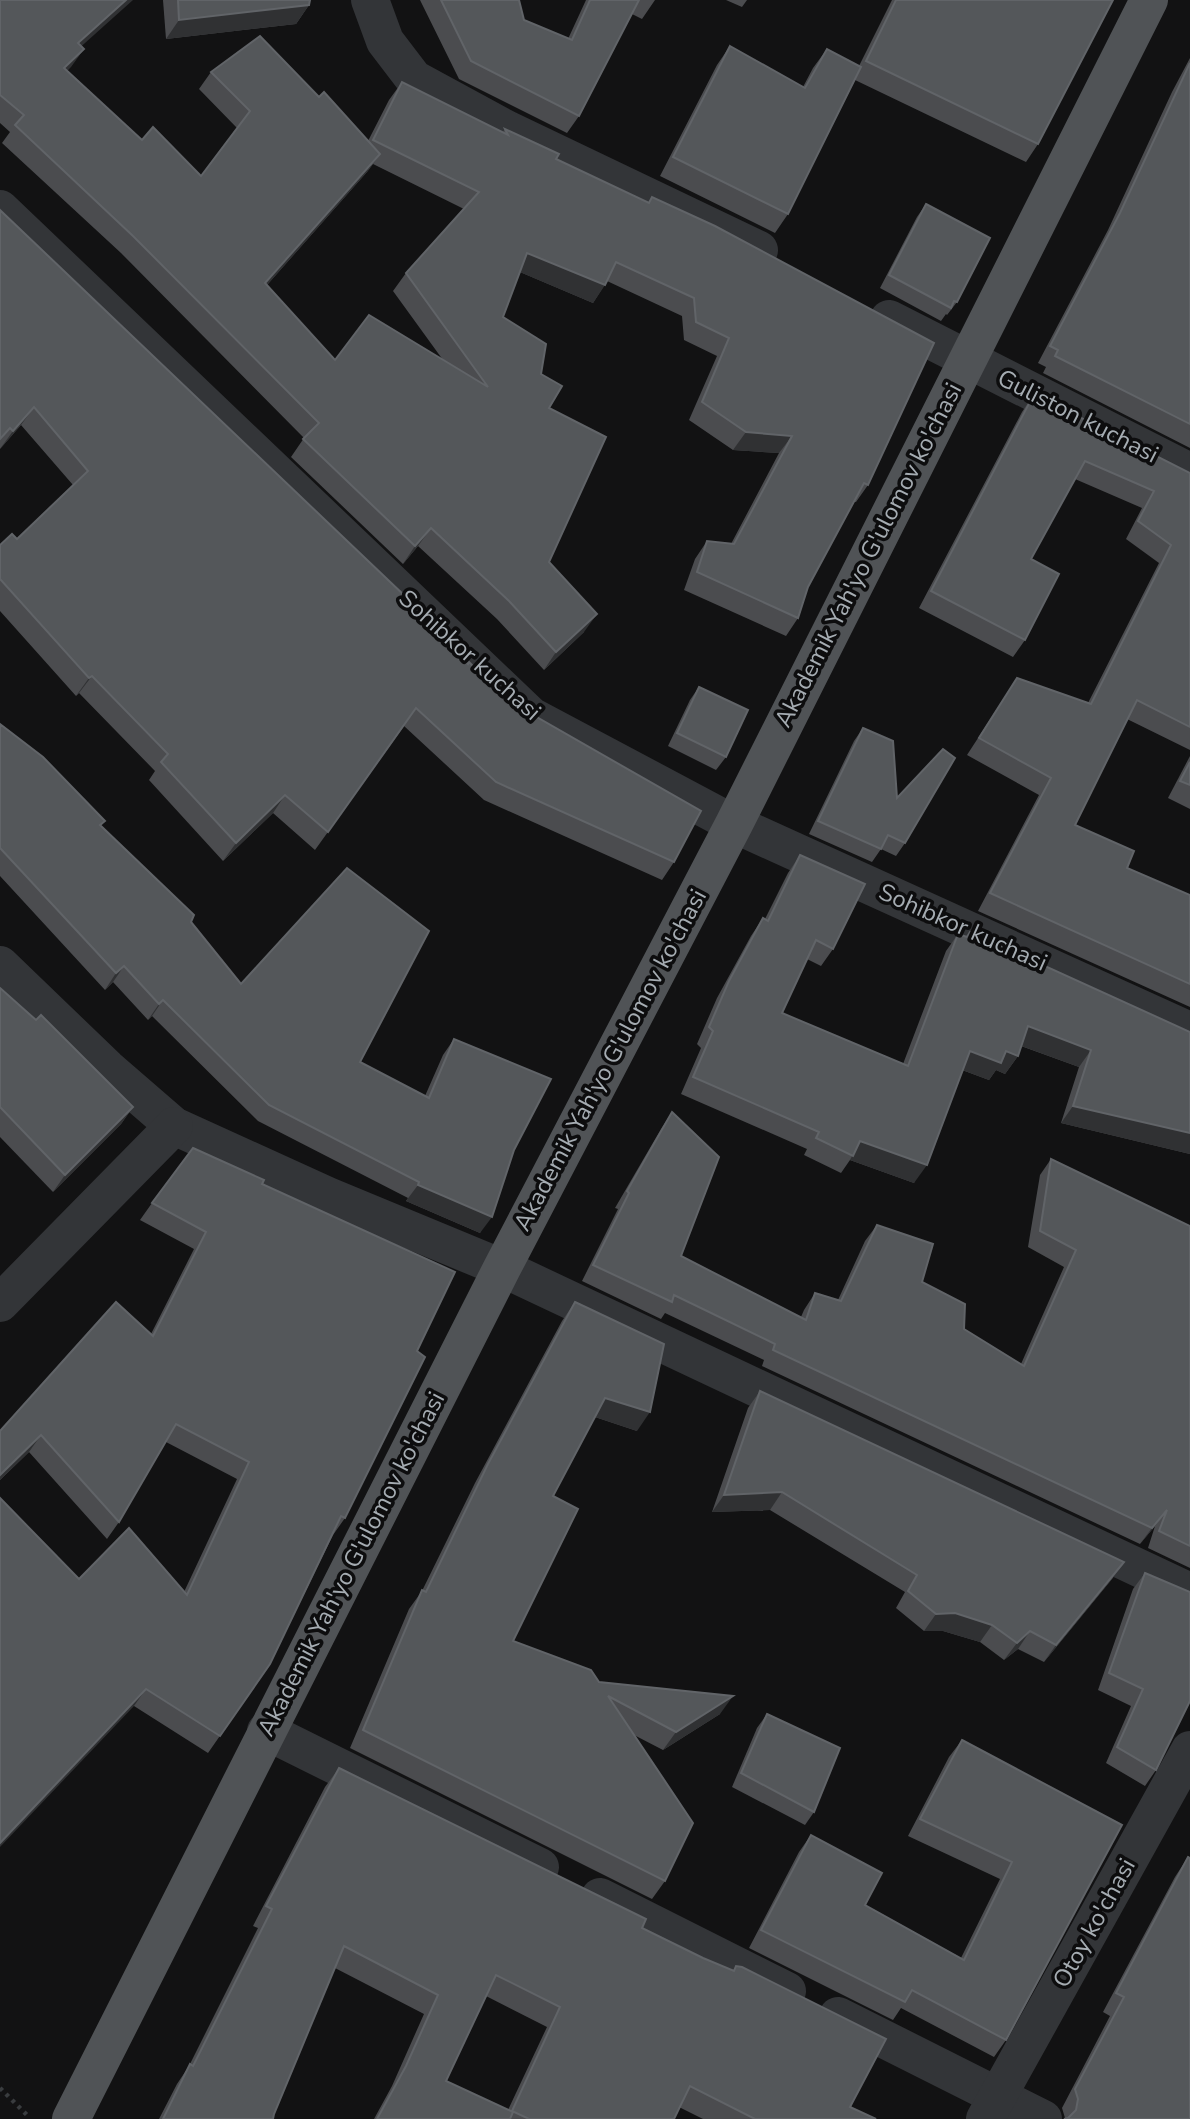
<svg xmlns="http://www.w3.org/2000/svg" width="1190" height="2119" viewBox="0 0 1190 2119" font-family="'Nunito Sans',sans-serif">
<rect width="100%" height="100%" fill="#121213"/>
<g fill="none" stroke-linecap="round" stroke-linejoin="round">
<path stroke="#393c3f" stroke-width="4.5" stroke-dasharray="3.5 5" stroke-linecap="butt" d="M0,2088L29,2117"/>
<g stroke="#333538" stroke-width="38">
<path d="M370,0L385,41L414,79L508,130L759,250"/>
<path d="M0,209L531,716L734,824L1190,1031"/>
<path d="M889,319L1190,472"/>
<path d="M0,965L107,1068L174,1126L328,1196L502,1268L1190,1592"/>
<path d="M0,1303L174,1126"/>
<path d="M266,1731L540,1867"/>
<path d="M600,1897L787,1991"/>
<path d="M838,2016L1043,2119"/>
<path d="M985,2119L1190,1750"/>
</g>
<path stroke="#505356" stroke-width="38" d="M71,2119L502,1268L734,824L1149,0"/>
</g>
<g fill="#4b4c4f" fill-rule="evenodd">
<path d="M0,0L81,46L84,49L67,71L142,140L201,176L237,128L199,89L211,72L319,97L368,141L389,100L402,82L503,132L505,129L556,159L648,203L652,197L868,485L856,502H854L808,587L798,618L786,636L684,590L695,559L707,541L731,544L779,453L733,450L689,420L717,356L684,340L682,316L607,281L593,303L520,272L503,317L541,374L549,408V562L584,632L544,670L497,619L418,546L403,564L291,457L304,438L121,253L2,143L10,132L0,123ZM373,164L464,209L406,273L393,291L443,360H335L267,285L367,172Z"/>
<path d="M163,0H310L309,5L296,24L166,39Z"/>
<path d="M420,0H519L524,20L568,39L586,0H655L642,19L632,14L579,116L567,133L459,79Z"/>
<path d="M726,0H747L742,7Z"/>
<path d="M892,0H1113L1038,144L1026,162L855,80L788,214L775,233L660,176L717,65L730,46L803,87L813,68L827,49L859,66Z"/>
<path d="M1190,58V448L1043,373L1046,367L1038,363L1108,230L1172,92Z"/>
<path d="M926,204L957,302L947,315L946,314L941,321L880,288L917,217Z"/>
<path d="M0,210L468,664L505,699L674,862L662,880L484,800L404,726L315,850L273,813L223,861L149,780L155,771L79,693L76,696L0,611V545L17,539L73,485L21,425L0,449Z"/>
<path d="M1034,394L1190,473V750L1127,719L1075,825L1127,868L1190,895V1007L978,911L1039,795L967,755L1017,678L1088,703L1159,563L1126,539L1142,508L1075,479L1031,559L1025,640L1013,657L919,608L1022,412Z"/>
<path d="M699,687L726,757L716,770L668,746L690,700Z"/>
<path d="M0,724L105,821L101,826L191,922L241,984L360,1062L425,1096L443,1055L454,1039L514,1150L480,1233L406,1201L408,1198L258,1121L152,1016L148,1020L113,982L105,990L0,876Z"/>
<path d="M863,728L897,798L905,843L896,856L881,849L872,862L809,834L854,741Z"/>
<path d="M1190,756V809L1168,798Z"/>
<path d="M800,855L833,949L821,966L807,959L782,1013L903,1064L946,951L958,934L966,937L970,932L1190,1032V1154L1061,1123L1079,1067L1021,1046L1018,1056L1005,1074L996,1070L989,1080L962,1070L914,1183L850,1160L841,1173L804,1155L807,1149L681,1094L701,1048L697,1044L717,998L751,936L763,918L765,919L788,873Z"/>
<path d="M0,988L133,1107L121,1124L53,1192L0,1137Z"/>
<path d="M672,1112L681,1256L801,1317L804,1310L815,1293L838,1300L865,1241L877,1225L922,1282L964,1329L1021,1364L1064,1267L1028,1247L1040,1175L1051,1159L1190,1226V1568L1148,1548L1155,1526L1140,1544L762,1366L764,1360L665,1313L661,1319L582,1281L618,1209L615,1208L661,1129Z"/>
<path d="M262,1184L417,1351L345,1518L333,1535L270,1664L208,1753L134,1706L79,1579L184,1592L237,1479L166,1442L119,1522L107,1539L29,1452L0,1480V1431L151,1334L194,1249L140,1220L152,1203Z"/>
<path d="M575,1302L637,1431L595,1417L553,1496L513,1641L599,1682L720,1714L663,1750L634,1735L665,1881L652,1899L350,1748L409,1609L422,1591L475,1483L562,1321Z"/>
<path d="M760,1391L1124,1562L1112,1579L1044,1662L1018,1649L1004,1660L980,1642L943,1631H924L896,1608L905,1592L770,1510L712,1512L748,1408Z"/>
<path d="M1145,1573L1156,1770L1145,1786L1106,1763L1131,1706L1098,1690L1133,1589Z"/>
<path d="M767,1714L814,1812L805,1825L732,1787L757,1728Z"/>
<path d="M962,1740L1122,1825L1006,2040L994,2057L901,2008L893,2020L749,1948L799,1852L811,1835L865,1905L961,1958L1000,1879L908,1836L949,1757Z"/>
<path d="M339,1768L642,1928L703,1958L733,1970L736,1966L850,2107L876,2119H703L679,2107L674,2119H374L392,2086L424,2014L335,1968L274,2114L273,2119H159L177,2084L189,2066L258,1928L253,1926L325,1787ZM486,1996L547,2027L508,2110L446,2081Z"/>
<path d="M1188,1857L1190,2119L1065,2118L1062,2108L1110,2016L1103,2012L1175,1877Z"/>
</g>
<g fill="#303133">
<path d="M126,0H133L66,60L78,43Z"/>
<path d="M309,5L296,24L166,39L179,20Z"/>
<path d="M84,49L71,67L52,86L64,68Z"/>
<path d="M380,154L367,172L253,301L265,283Z"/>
<path d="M527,253L605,285L593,303L515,270Z"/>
<path d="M34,407L21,425L0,449L13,431Z"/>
<path d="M746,432L792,436L779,453L733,450Z"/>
<path d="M431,528L418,546L403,564L415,546Z"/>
<path d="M597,614L584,632L544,670L556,652Z"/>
<path d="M92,676L79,693L76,696L89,678Z"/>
<path d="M285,795L273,813L223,861L236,843Z"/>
<path d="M124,966L113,982L105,990L116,973Z"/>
<path d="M163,1000L152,1016L148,1020L159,1004Z"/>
<path d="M1028,1026L1091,1050L1079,1067L1016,1044Z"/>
<path d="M970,1051H1006L1018,1056L1005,1074L996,1070L989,1080L957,1068Z"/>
<path d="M1073,1106L1190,1133V1154L1061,1123Z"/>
<path d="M133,1107L121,1124L53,1192L65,1175Z"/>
<path d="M860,1141L927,1165L914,1183L850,1160Z"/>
<path d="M418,1185L492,1217L480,1233L406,1201Z"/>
<path d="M605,1398L650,1412L637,1431L592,1416Z"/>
<path d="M41,1435L29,1452L0,1480V1475Z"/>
<path d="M782,1492L770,1510L712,1512L724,1495Z"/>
<path d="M1167,1510L1155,1526L1140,1544L1152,1528Z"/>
<path d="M1124,1562L1112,1579L1044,1662L1056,1645Z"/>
<path d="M955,1613L992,1625L980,1642L943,1631H924L936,1614Z"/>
<path d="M1030,1631L1018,1649L1004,1660L1017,1643Z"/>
<path d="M146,1689L134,1706L0,1847V1843Z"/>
<path d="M733,1696L720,1714L663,1750L676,1732Z"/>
</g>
<g fill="#54575a" stroke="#616468" stroke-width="2">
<path d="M0,0H126L78,43L84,49L64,68L142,140L153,127L201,176L250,111L211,72L260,36L319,97L324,92L380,154L265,283L335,360L369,315L488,387L406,273L479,192L373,140L402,82L508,135L505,129L559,154L556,159L649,203L652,197L715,226L934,343L868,485L864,483L808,587L798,618L697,572L707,541L734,544L792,436L746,432L702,402L729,338L696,322L694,298L616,262L605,285L527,253L503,317L546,344L541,374L562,386L549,408L606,437L549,562L597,614L556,652L509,601L431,528L415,546L303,439L319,423L133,236L15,125L24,115L0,95Z"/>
<path d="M178,0H310L309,5L179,20Z"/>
<path d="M441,0H519L524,20L572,40L590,0H639L579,116L471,61Z"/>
<path d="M896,0H1113L1038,144L866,61Z"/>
<path d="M730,46L805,88L827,49L861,67L788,214L673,157Z"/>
<path d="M1190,63V424L1055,356L1058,350L1050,346L1120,213Z"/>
<path d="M926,204L990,238L957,302L954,301L951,308L889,275Z"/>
<path d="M0,210L407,598L468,664L469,662L505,699L701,811L674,862L496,782L416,708L328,832L285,795L236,843L161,762L168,754L92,676L89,678L0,579V545L12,534L17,539L88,471L34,407L13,431L10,428L0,439Z"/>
<path d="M1034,394L1190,473V727L1137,700L1075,825L1134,851L1127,868L1190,895V984L990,893L1051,778L979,738L1017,678L1091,704L1171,545L1138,521L1154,491L1085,461L1031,559L1059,574L1025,640L931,591Z"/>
<path d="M699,687L748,710L726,757L677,733Z"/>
<path d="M0,724L43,757L105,821L100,825L194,915L191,922L241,984L347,868L429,931L360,1062L429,1098L454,1039L551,1079L514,1150L492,1217L418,1185L419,1182L269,1105L163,1000L159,1004L124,966L116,973L0,848Z"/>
<path d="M863,728L893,741L897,798L943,749L955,758L905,843L888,835L881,849L818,821Z"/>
<path d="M1190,762V785L1180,781Z"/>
<path d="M800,855L865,884L833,949L816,940L782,1013L908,1066L958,934L967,937L970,932L1190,1032V1133L1073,1106L1091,1050L1028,1026L1018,1056L1006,1051L1001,1063L970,1051L927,1165L860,1141L853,1156L816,1138L819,1132L693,1077L713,1031L709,1027L729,981L763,918L768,921Z"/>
<path d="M0,988L36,1020L41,1015L133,1107L65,1175L0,1107Z"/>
<path d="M672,1112L719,1157L681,1256L806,1320L815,1293L841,1301L877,1225L933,1244L922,1282L965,1304L964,1329L1024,1366L1076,1250L1040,1231L1051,1159L1190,1226V1546L1159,1531L1167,1510L1152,1528L773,1350L775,1344L674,1295L672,1302L593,1265L629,1193L627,1191Z"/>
<path d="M193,1148L264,1180L262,1184L455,1272L417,1351L425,1357L345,1518L341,1516L270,1664L220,1736L146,1689L0,1843V1498L79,1579L129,1528L187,1595L249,1462L176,1424L119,1522L41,1435L0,1475V1431L116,1302L153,1336L206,1232L152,1203Z"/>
<path d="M575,1302L664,1344L650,1412L605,1398L553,1496L578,1509L513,1641L591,1670L599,1682L733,1696L676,1732L608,1696L693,1823L665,1881L363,1730L422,1590L426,1592L488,1464Z"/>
<path d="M760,1391L1124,1562L1056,1645L1030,1631L1017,1643L992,1625L955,1613L936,1614L908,1591L917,1575L782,1492L724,1495Z"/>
<path d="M1145,1573L1190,1592V1701L1156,1770L1117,1747L1143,1689L1109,1673Z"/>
<path d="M767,1714L840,1748L814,1812L741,1773Z"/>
<path d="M962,1740L1122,1825L1006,2040L912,1990L905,2002L761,1930L811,1835L882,1873L865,1905L964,1960L1012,1862L920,1819Z"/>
<path d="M339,1768L646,1919L642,1928L703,1958L734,1971L736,1966L742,1967L886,2039L850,2107L876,2119H755L690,2086L674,2119H529L512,2111L560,2007L496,1975L446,2081L513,2112L510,2119H377L406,2066L438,1995L344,1946L274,2114L273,2119H163L190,2064L193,2066L272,1909L266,1906Z"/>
<path d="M1188,1857L1190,1858V2119H1064L1068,2118L1076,2110L1078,2099L1075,2089L1124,1997L1116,1993Z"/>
</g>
<g text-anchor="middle" stroke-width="7" stroke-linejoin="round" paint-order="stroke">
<g font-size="24" fill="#a5acb2" stroke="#0d0d0e">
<text transform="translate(1078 416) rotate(27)" y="8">Guliston kuchasi</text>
<text transform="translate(868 555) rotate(-63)" y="8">Akademik Yah'yo G'ulomov ko'chasi</text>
<text transform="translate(470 655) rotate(42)" y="8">Sohibkor kuchasi</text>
<text transform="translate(963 927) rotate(24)" y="8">Sohibkor kuchasi</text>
<text transform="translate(610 1060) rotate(-62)" y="8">Akademik Yah'yo G'ulomov ko'chasi</text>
<text transform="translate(351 1564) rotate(-63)" y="8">Akademik Yah'yo G'ulomov ko'chasi</text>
<text transform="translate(1094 1923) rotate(-61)" y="8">Otoy ko'chasi</text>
</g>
</g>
</svg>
